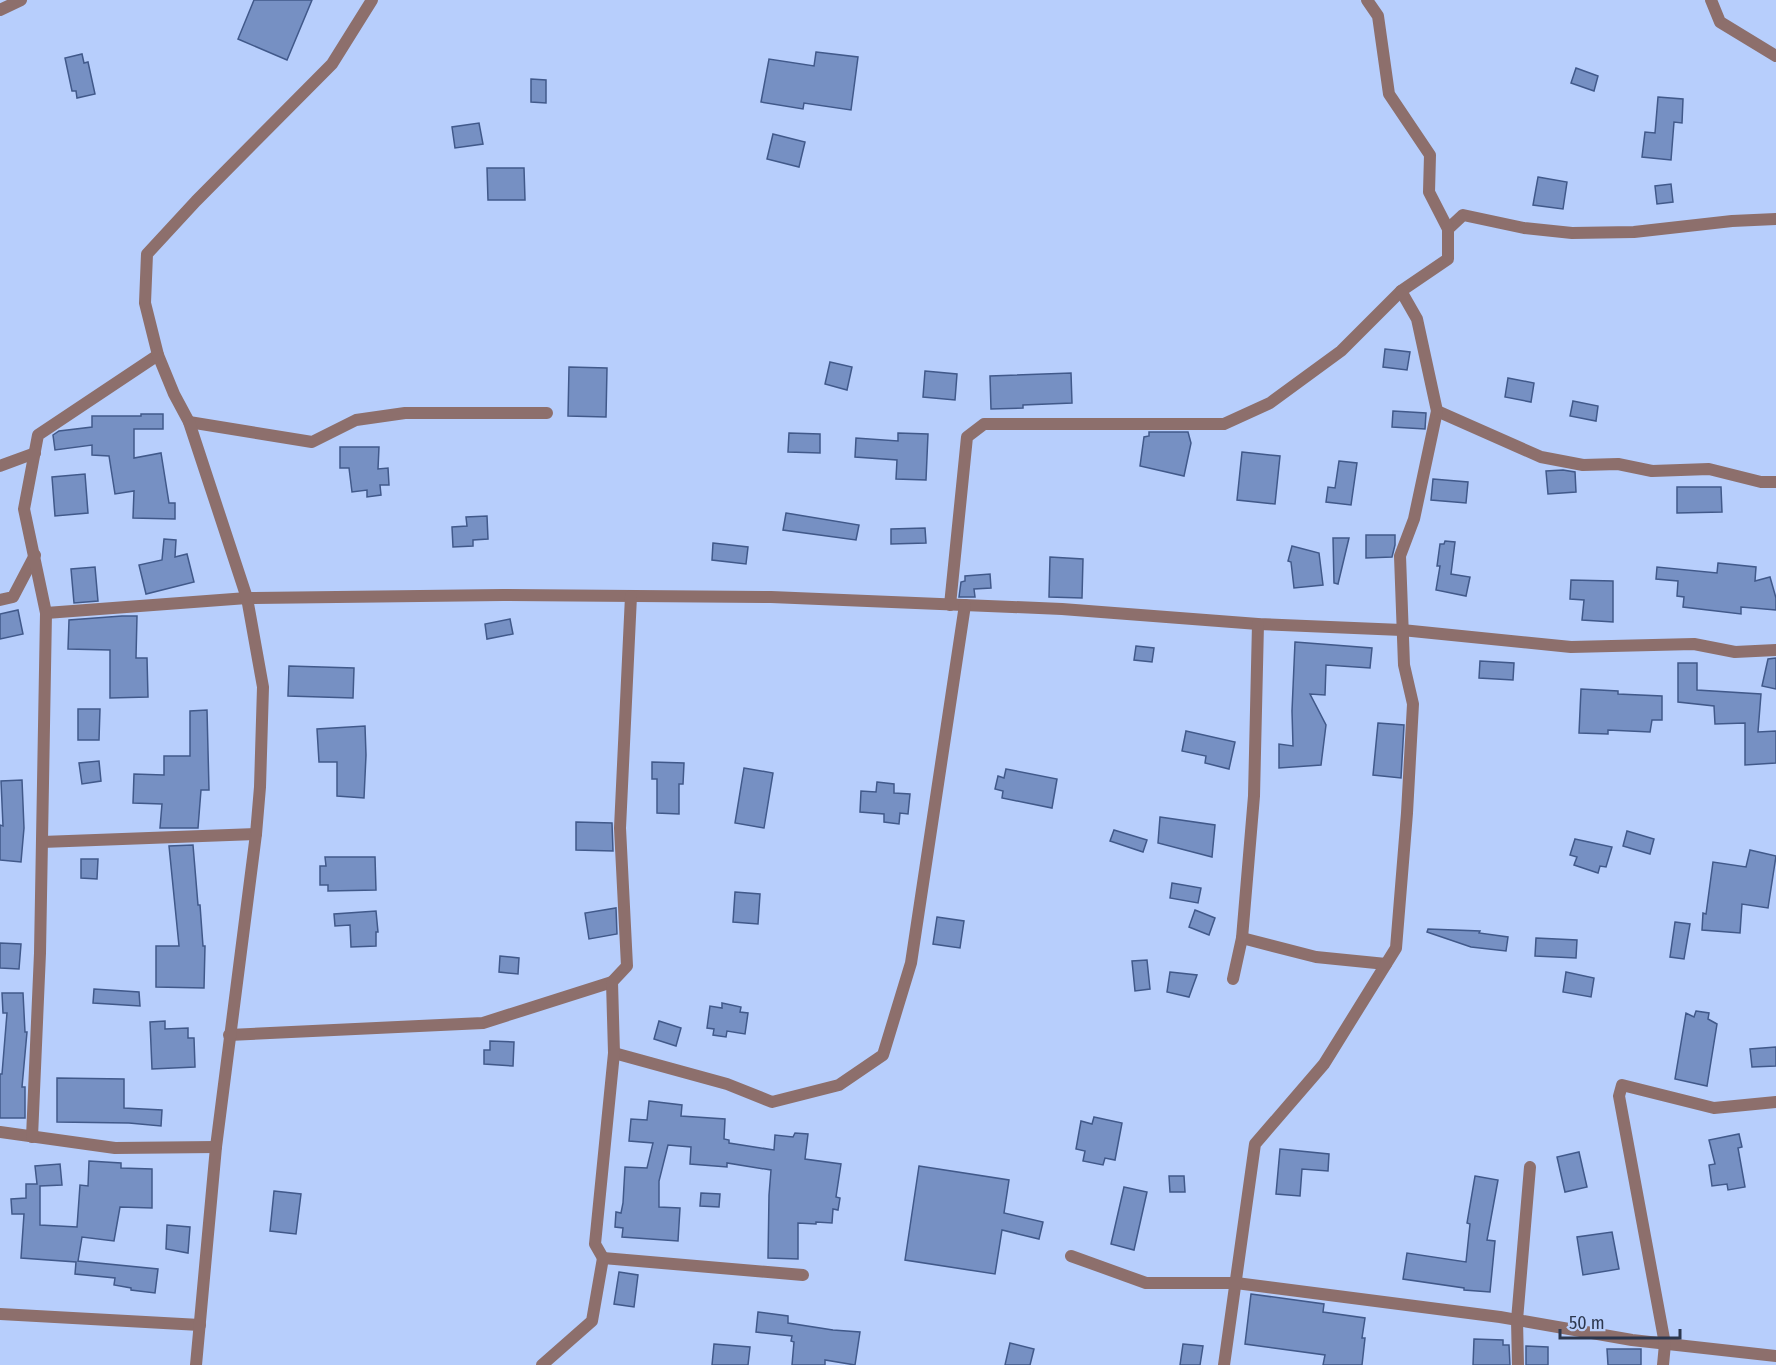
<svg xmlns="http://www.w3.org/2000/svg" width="1776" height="1365" viewBox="0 0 1776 1365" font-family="'Fira Sans Condensed',sans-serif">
<rect width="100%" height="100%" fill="#b7cefc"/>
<g fill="#7690c3" stroke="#41598a" stroke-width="1.5">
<path d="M254,0H312L287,60L238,39Z"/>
<path d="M816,52L858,57L851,110L804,103L803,109L761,102L769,59L814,66Z"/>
<path d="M82,54L84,63L88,62L95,94L77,98L76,91H72L65,58Z"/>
<path d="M1576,68L1598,76L1594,91L1571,83Z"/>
<path d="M531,79L546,80V103L531,102Z"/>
<path d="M1658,97L1683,99L1682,123L1674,122L1671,160L1642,157L1645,132L1655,133Z"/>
<path d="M479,123L483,144L455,148L452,127Z"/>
<path d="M773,134L805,142L799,167L767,159Z"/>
<path d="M487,168H524L525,200H488Z"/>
<path d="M1538,177L1567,182L1563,209L1533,205Z"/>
<path d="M1671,184L1673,202L1657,204L1655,186Z"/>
<path d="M1385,349L1410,352L1407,370L1383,367Z"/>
<path d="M830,362L852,367L847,390L825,384Z"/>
<path d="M569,367L607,368L606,417L568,416Z"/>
<path d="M925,371L957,374L955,400L923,397Z"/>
<path d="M1071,373L1072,403L1023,405V408L991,409L990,376Z"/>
<path d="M1508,378L1534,383L1531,402L1505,397Z"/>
<path d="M1573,401L1598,406L1596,421L1570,416Z"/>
<path d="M1393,411L1426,413L1425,429L1392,427Z"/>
<path d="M141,414H163V429H134V458L161,453L169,503H175V519L133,518L134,491L115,494L109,456L92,455V445L55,450L53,435L59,431L92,427V416H141Z"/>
<path d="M1149,432H1188L1191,443L1184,476L1140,466L1144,437L1149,436Z"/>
<path d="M789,433L820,434V453L788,452Z"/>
<path d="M898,433L928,434L926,480L896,479L897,460L855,457L856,438L898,441Z"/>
<path d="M340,447H379L378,469L388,468L389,485H380L381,495L367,497V490L352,492L349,468H340Z"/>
<path d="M1242,452L1280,456L1275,504L1237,500Z"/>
<path d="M1339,461L1357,463L1351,505L1326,502L1328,487L1335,488Z"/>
<path d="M1563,470L1575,472L1576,492L1548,494L1546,471Z"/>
<path d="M85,474L88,513L55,516L52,477Z"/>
<path d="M1433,479L1468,482L1466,503L1431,500Z"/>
<path d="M1677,487H1721L1722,512L1677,513Z"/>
<path d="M786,513L859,525L856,540L783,530Z"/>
<path d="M487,516L488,539L473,540V546L453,547L452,527L467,526L466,517Z"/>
<path d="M925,528L926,543L891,544V529Z"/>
<path d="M1366,535H1395V545L1392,557L1366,558Z"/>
<path d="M1333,538H1349L1338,584L1334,583Z"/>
<path d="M164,539L176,540L175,557L187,554L194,582L146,594L139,565L162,560Z"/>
<path d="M1445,541L1455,542L1451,574L1470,577L1466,596L1436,590L1440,566H1437L1440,544H1444Z"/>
<path d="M713,543L748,547L746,564L712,560Z"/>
<path d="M1292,546L1319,553L1323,585L1294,588L1291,562L1288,561Z"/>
<path d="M1050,557L1083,559L1082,598L1049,597Z"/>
<path d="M1718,563L1756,567L1755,581L1770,577L1776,598V610L1741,607V614L1683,607L1684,597L1677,596L1678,581L1656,579L1657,567L1717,573Z"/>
<path d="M95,567L98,601L74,603L71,569Z"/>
<path d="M990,574L991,588L974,589L975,597H959L961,582L965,581V576Z"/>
<path d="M1571,580L1613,581V622L1582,620L1584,600L1570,599Z"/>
<path d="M18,610L23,634L0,639V614Z"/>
<path d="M122,616H137L136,658H147L148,697L110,698V650L68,649L69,620Z"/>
<path d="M510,619L513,634L487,639L485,624Z"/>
<path d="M1295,642L1372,648L1370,668L1326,665L1325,695L1310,694L1326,725L1321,765L1279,768V744L1293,746L1292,711Z"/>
<path d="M1136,646L1154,648L1152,662L1134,660Z"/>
<path d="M1776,658V689L1762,686L1768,659Z"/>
<path d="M1480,661L1514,663L1513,680L1479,678Z"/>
<path d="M1678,663H1697V690L1761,694L1758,732L1776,731V763L1745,765V723L1715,724L1714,706L1678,702Z"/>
<path d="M289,666L354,668L353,698L288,696Z"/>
<path d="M1581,689L1618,691V694L1662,696V720H1652L1650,732L1608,730V734L1579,733Z"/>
<path d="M78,709H100L99,740H78Z"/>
<path d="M207,710L209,790H201L198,828H160L162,804L133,803L134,774L164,775V756H190V711Z"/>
<path d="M1378,723L1404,725L1401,778L1373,775Z"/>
<path d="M365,726L366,755L364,798L337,796V762H319L317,729Z"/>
<path d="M1186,731L1235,742L1229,769L1205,763L1206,756L1182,751Z"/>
<path d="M99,761L101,781L82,784L79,763Z"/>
<path d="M652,762L684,763L683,784H679V814L657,813V779H652Z"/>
<path d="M744,768L773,773L764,828L735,823Z"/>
<path d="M1006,769L1057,779L1052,808L1002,798L1003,791L995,789L998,776L1004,778Z"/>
<path d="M22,780L24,828L21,862L0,860V825L3,826L1,781Z"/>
<path d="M877,782L894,784V793L910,794L908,814L900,813L899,824L884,822V814L860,812L861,791L876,792Z"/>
<path d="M1160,817L1215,825L1212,857L1158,843Z"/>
<path d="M576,822L612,823L613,851L576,850Z"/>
<path d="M1114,830L1147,840L1143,852L1110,841Z"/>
<path d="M1627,831L1654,839L1650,854L1623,846Z"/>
<path d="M1575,839L1612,847L1606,867L1600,866L1598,873L1574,865L1577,857L1570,855Z"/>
<path d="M193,845L198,905H200L203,946H205L204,988L156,987V946H179L169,846Z"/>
<path d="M1750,850L1776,856L1768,908L1742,904L1740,933L1702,930L1703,913L1706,914L1713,862L1746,867Z"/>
<path d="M325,857H375L376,890L328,891V885H320V866H326Z"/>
<path d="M81,859H98L97,879L81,878Z"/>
<path d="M1172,883L1201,888L1198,903L1170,898Z"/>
<path d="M735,892L760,894L758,924L733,922Z"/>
<path d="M616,908L617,934L589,939L585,913Z"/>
<path d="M1195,910L1215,918L1209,935L1189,927Z"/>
<path d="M376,911L378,932H376V946L351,947L350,925L335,926L334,914Z"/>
<path d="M937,917L964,921L960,948L933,944Z"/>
<path d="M1675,922L1690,924L1684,959L1670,957Z"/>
<path d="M1428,929L1480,931L1479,933L1508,937L1506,951L1471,947L1427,932Z"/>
<path d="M1536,938L1577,940L1576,958L1535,956Z"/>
<path d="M0,943L21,944L19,969L0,968Z"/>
<path d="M500,956L519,958L518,974L499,972Z"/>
<path d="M1147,960L1150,989L1135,991L1132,961Z"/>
<path d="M1170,972L1197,975L1189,997L1167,992Z"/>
<path d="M1566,972L1594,978L1591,997L1563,992Z"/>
<path d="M94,989L139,992L140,1006L93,1003Z"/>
<path d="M2,993H23L25,1032H27L22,1087H25V1118H0V1074H2L7,1013H3Z"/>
<path d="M722,1003L741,1007L740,1012L748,1013L745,1034L727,1031L726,1037L713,1035L714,1029L707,1028L710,1006L722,1008Z"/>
<path d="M1696,1011L1709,1013L1708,1019L1717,1024L1707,1086L1675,1079L1686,1013L1694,1017Z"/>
<path d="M165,1021V1029L188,1028V1038H194L195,1067L152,1069L150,1022Z"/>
<path d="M659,1021L681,1028L676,1046L654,1039Z"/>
<path d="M490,1041L514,1042L513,1066L484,1064V1050H490Z"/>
<path d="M1776,1047V1066L1752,1067L1750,1049Z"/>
<path d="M57,1078L124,1079V1108L162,1110L161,1126L129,1123L57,1122Z"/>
<path d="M649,1101L682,1105L681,1116L725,1119L724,1139L729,1140V1143L774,1150L775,1135L793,1137L795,1133L808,1134L805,1159L841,1164L836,1197L840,1198L838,1210L833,1209L832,1223L816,1222V1224L798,1223V1259L768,1258L769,1195L771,1170L727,1163V1167L690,1164L691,1147L668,1145L659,1181V1207L680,1208L678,1241L622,1237L623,1228L615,1227L616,1212L621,1213L623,1203L625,1167L647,1168L653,1143L629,1141L631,1119L647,1120Z"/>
<path d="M1094,1117L1122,1123L1115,1160L1105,1158L1103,1165L1083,1161L1085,1151L1076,1149L1081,1121L1092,1124Z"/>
<path d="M1739,1134L1742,1147L1738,1148L1745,1187L1728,1190L1727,1184L1712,1186L1709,1165L1715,1164L1709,1140Z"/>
<path d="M1280,1149L1329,1154L1328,1171L1302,1169L1300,1196L1276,1194Z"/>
<path d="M1579,1152L1587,1187L1565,1192L1557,1157Z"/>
<path d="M89,1161L121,1163V1168L152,1169V1208L120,1207L114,1241L82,1237L78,1261L158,1269L155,1293L131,1290V1288L114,1285L115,1278L75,1274L76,1262L21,1258L24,1214H12L11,1199L26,1198V1184H37L35,1166L60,1164L62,1185L40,1186V1225L77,1227L80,1185L88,1186Z"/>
<path d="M919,1166L1009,1180L1004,1213L1043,1222L1039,1239L1002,1230L995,1274L905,1260Z"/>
<path d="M1169,1176H1184L1185,1192H1170Z"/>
<path d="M1475,1176L1498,1180L1487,1240L1495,1241L1490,1292L1464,1290V1288L1403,1279L1407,1253L1466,1262L1470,1224L1467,1223Z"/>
<path d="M1124,1187L1147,1192L1134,1250L1111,1244Z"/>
<path d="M274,1191L301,1194L296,1234L270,1231Z"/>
<path d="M701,1193L720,1194L719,1207L700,1206Z"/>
<path d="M167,1225L190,1227L188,1253L166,1249Z"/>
<path d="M1612,1232L1619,1269L1583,1275L1577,1237Z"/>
<path d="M619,1272L638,1275L634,1307L614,1304Z"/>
<path d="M1251,1294L1324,1304L1323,1312L1365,1318L1362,1338H1365L1362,1365H1323L1325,1355L1245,1344Z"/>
<path d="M758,1312L788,1316V1323L833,1330L860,1332L855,1365L825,1360V1365H792L794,1342L791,1341L792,1336L756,1332Z"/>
<path d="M1474,1339L1503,1340V1345H1509L1510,1365H1473Z"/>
<path d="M1010,1343L1034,1349L1030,1365H1005Z"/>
<path d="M714,1344L750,1347L748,1365H712Z"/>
<path d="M1183,1344L1203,1346L1200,1365H1180Z"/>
<path d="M1526,1346L1548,1347V1365H1526Z"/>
<path d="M1607,1349H1641V1365H1608Z"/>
</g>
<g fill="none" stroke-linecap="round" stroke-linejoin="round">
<g stroke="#8d6f6c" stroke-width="12">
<path d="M1711,0L1720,22L1776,56"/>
<path d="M0,10L21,0"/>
<path d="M1448,229L1463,215L1524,228L1572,233L1634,232L1732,221L1776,219"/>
<path d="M1437,411L1541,457L1583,465L1618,464L1652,471L1709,469L1761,482H1776"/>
<path d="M189,422L312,442L356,420L405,413H547"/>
<path d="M0,466L35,453"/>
<path d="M0,600L13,597L35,555"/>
<path d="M950,605L967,437L984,424H1224L1270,403L1341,351L1401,291L1448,259V229L1429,192L1430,155L1389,94L1378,16L1367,0"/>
<path d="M46,613L247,598L503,595L771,597L1062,609L1258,624L1402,630L1571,647L1694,644L1735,652L1776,650"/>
<path d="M42,842L256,834"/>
<path d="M1242,938L1316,957L1386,964"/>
<path d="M1233,979L1242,938L1254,796L1258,624"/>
<path d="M229,1035L483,1023L612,982"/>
<path d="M614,1053L727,1084L772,1102L839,1085L883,1055L911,963L965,605"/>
<path d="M0,1132L115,1148L216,1147"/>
<path d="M32,1137L40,953L46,613L24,509L38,435L158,355"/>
<path d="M1071,1256L1146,1283H1236L1500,1317L1632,1340L1776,1356"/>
<path d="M603,1258L595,1244L614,1053L612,982L627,966L620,828L631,596"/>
<path d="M0,1314L200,1325"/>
<path d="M542,1365L592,1321L603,1258L803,1275"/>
<path d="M1224,1365L1255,1144L1324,1064L1396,948L1407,813L1413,704L1404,665L1400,556L1414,519L1437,411L1417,319L1401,291"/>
<path d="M1518,1365L1517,1320L1530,1167"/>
<path d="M1663,1365L1665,1344L1619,1096L1622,1085L1714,1108L1776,1102"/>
</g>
<path stroke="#8d6f6c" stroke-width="12" d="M196,1365L216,1147L256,834L260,787L263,687L247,598L189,422L174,394L158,355L145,303L147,254L196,201L332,64L372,0"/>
</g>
<path d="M1560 1329v9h120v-9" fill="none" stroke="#2c374e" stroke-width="3"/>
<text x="1569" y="1329" font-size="18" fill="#2c374e" stroke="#b7cefc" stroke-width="4.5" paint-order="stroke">50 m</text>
</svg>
